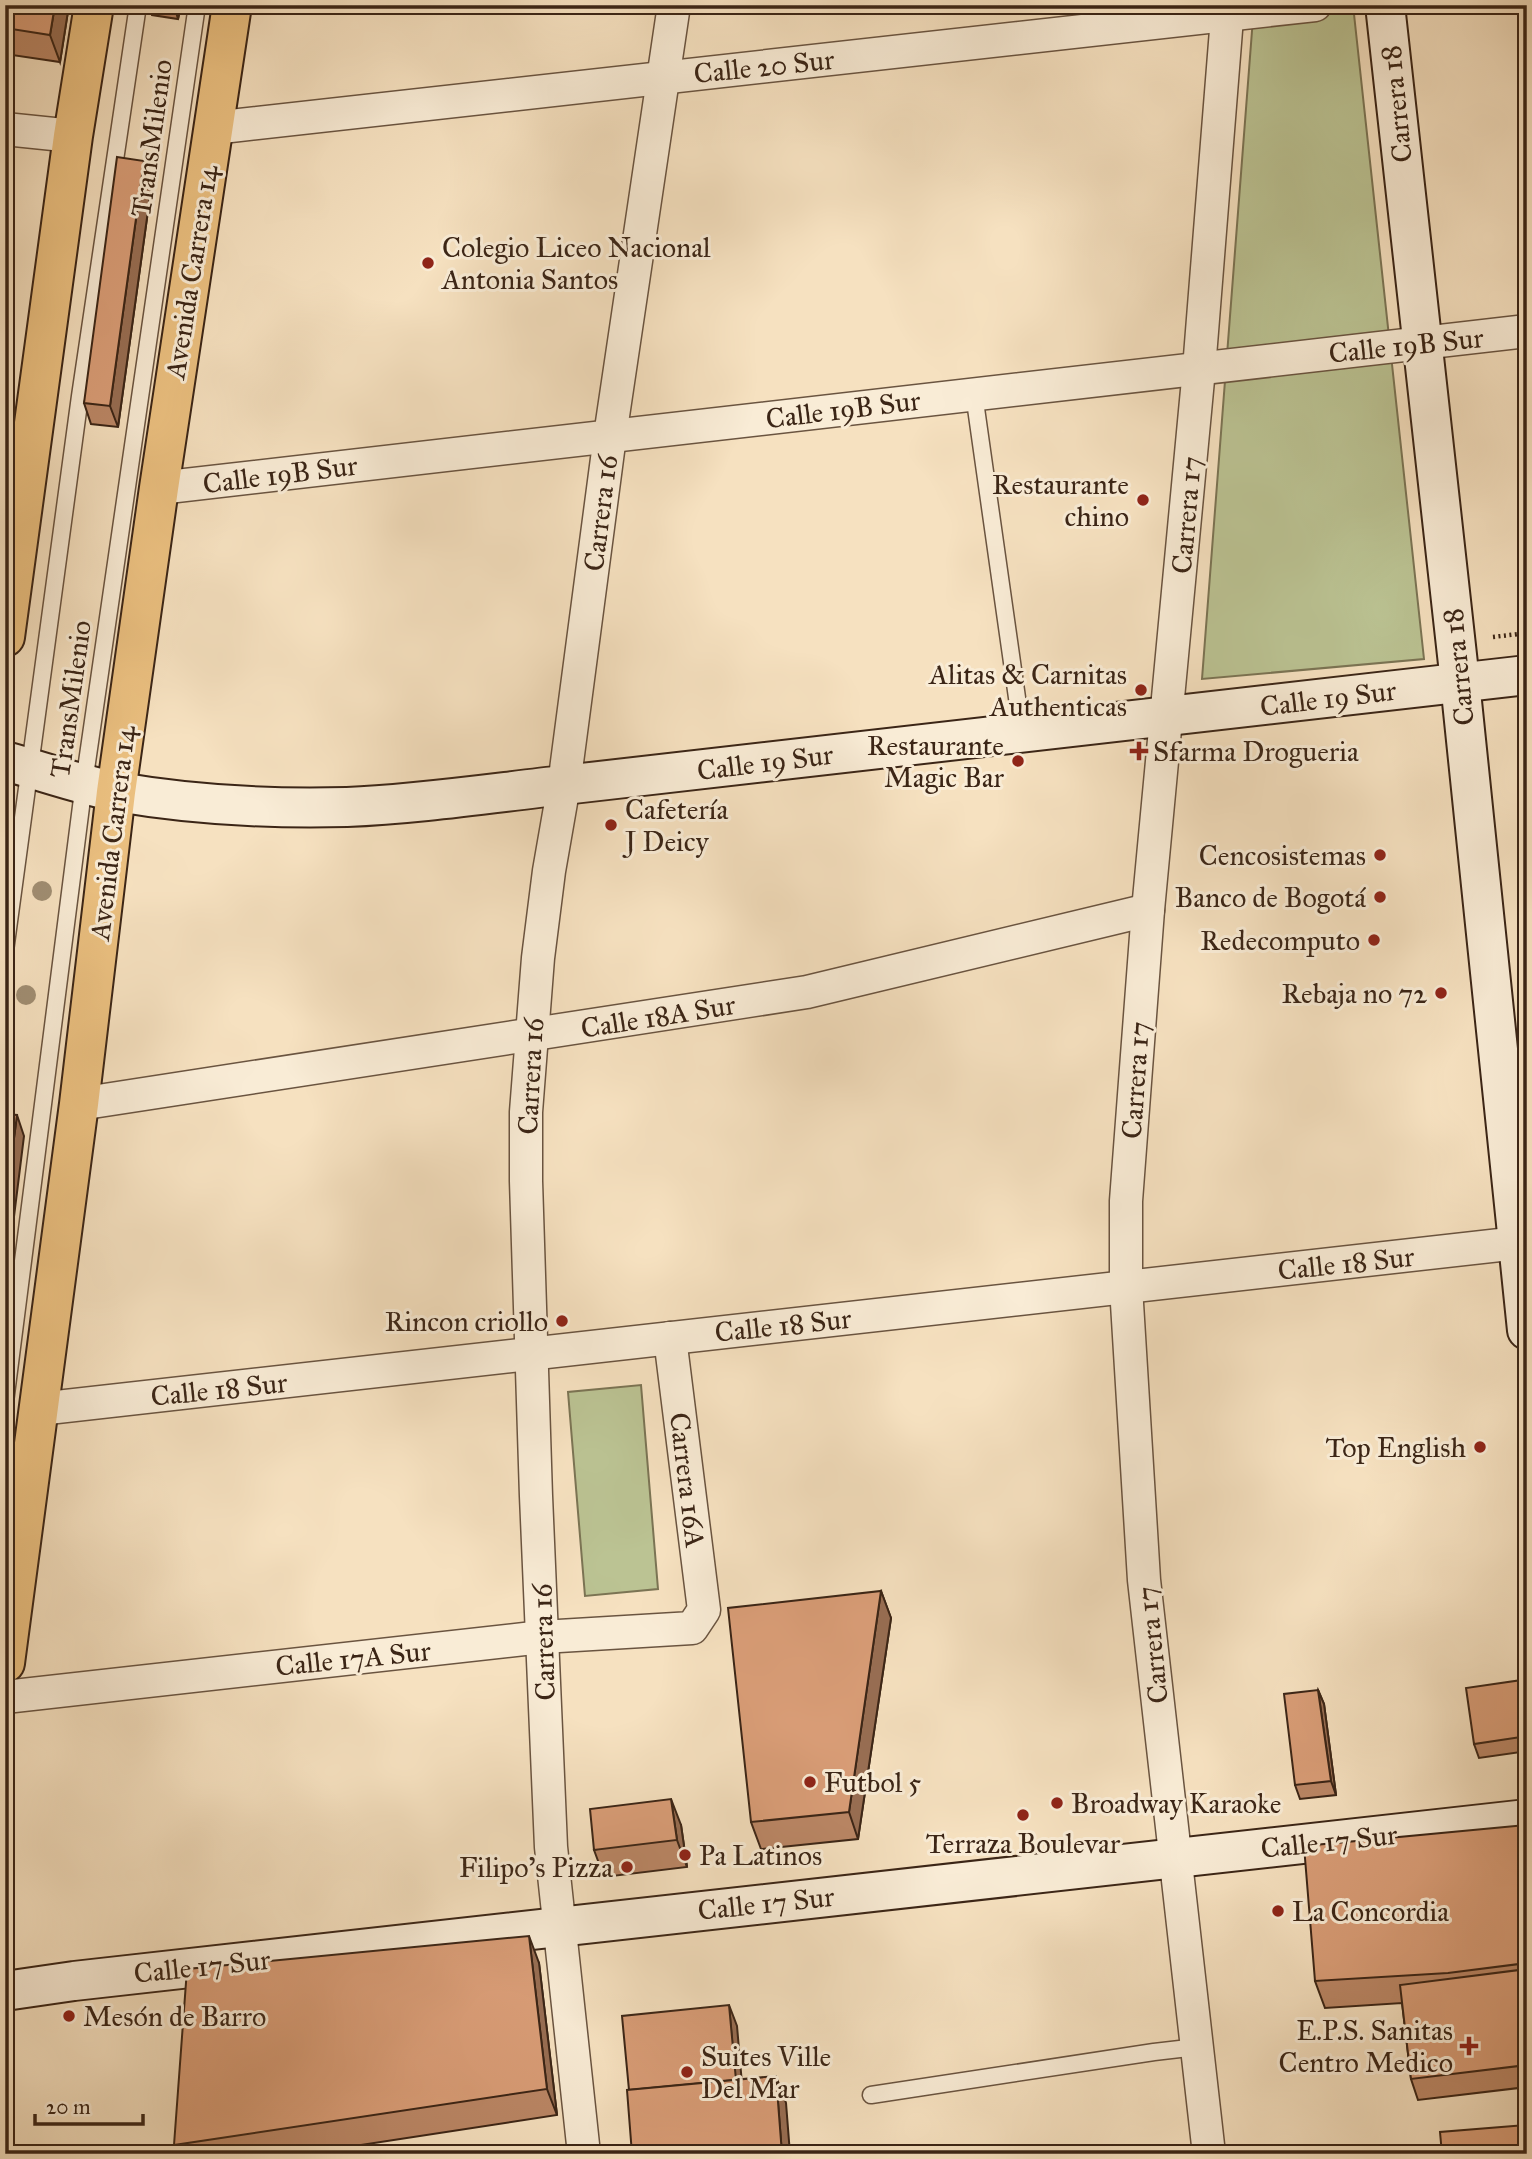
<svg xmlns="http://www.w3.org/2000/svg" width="1532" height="2159" viewBox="0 0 1532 2159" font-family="'IM FELL Great Primer',serif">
<rect width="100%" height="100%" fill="#f6e1c0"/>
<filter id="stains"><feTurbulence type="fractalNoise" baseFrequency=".00286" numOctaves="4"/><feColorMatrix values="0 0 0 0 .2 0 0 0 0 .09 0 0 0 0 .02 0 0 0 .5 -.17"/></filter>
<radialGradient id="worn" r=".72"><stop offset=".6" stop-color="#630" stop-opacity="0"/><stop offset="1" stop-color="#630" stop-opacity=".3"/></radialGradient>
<g fill="#bbc393" stroke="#7b7454" stroke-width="2">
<path d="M1254,5H1353L1424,659L1202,679Z"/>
<path d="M641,1385L658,1589L585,1596L568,1392Z"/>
</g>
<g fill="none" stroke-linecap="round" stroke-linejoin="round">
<g stroke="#6a5440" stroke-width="19">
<g id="lane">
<path d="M974,394L1022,733"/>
<path d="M5,951L80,396L138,5"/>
<path d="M5,1402L84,783L197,5"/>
<path d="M871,2095L1154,2052L1197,2047"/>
</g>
</g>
<g stroke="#6a5440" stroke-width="35">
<g id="street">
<path d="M213,128L1315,5"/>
<path d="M5,129L73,136"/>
<path d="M159,488L1527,331"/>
<path d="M79,1104L807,992L1148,910"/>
<path d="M39,1409L1527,1242"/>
<path d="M5,1697L542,1637L692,1628L704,1610L670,1338"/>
<path d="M584,2154L551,1847L536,1496L526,1181V1112L538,958L549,871L564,785L610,436L674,5"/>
<path d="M1209,2154L1144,1580L1126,1287V1201L1148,910L1199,369L1228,5"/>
</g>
</g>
<g stroke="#3b2516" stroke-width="42">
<g id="secondary">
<path d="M1385,5L1460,682L1527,1330"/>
<path d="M5,761C42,771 80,785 118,792C193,805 271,809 347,807C419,804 492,793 564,785L1527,675"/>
<path d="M5,1991L74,1981L1527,1819"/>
</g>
</g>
<g stroke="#3b2516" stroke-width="42">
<g id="primary">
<path d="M5,637L73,136L94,5"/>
<path d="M5,1663L79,1104L116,792L159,488L232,5"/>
</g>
</g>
<path stroke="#3b2516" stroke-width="4.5" stroke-dasharray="2 3.5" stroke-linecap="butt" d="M1493,637L1527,633"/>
<use href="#lane" stroke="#f9ecd6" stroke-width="16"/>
<use href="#street" stroke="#f9ecd6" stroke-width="32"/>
<use href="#secondary" stroke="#f9ecd6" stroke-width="38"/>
<use href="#primary" stroke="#ebc080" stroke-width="38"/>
</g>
<g fill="#a18f74">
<circle cx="42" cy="891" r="10"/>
<circle cx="26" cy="995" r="10"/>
</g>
<g fill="#bb8766" stroke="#3b2516" stroke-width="2">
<path d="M5,5H69L60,62L5,54Z"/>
<path d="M149,5H181L178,19L152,15Z"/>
<path d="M152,182L118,427L91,424L84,403Z"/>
<path d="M881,1591L891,1618L858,1839L761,1849L751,1822Z"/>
<path d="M1522,1680L1527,1693V1751L1479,1758L1474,1744Z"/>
<path d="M1318,1690L1324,1704L1336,1795L1300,1799L1295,1785Z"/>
<path d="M681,1825L687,1867L604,1877L594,1850Z"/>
<path d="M1527,1825V2087L1418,2100L1411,2079L1402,2003L1325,2008L1315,1981Z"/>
<path d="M539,1963L557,2115L302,2154H178L174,2145Z"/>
</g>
<g fill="#986e53" stroke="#3b2516" stroke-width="2">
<path d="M55,5H69L60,62L50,35Z"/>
<path d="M174,5H181L178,19Z"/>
<path d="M144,161L152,182L118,427L110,406Z"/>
<path d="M17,1115L24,1136L5,1289V1207Z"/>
<path d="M881,1591L891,1618L858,1839L849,1812Z"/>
<path d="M1522,1680L1527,1693V1718Z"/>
<path d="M1318,1690L1324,1704L1336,1795L1331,1781Z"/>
<path d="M671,1799L681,1825L687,1867L677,1840Z"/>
<path d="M529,1936L539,1963L557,2115L547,2089Z"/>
<path d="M729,2005L737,2026L744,2107L736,2086Z"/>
<path d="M776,2076L786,2103L790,2154H782Z"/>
</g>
<g fill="#d99d77" stroke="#3b2516" stroke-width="2">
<path d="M5,5H55L50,35L5,28Z"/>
<path d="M117,157L144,161L110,406L84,403Z"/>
<path d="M5,1114L17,1115L5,1207Z"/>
<path d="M881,1591L849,1812L751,1822L728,1608Z"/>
<path d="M1522,1680L1527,1718V1736L1474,1744L1466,1688Z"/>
<path d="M1318,1690L1331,1781L1295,1785L1284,1694Z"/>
<path d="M671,1799L677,1840L594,1850L590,1809Z"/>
<path d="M1527,1825V1963L1448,1973L1315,1981L1304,1846Z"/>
<path d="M529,1936L547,2089L174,2145L187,1969Z"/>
<path d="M1527,1969V2065L1411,2079L1400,1985Z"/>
<path d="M729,2005L736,2080L629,2090L622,2016Z"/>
<path d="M776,2076L782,2154H632L627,2090Z"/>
<path d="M1527,2125V2154H1442L1440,2132Z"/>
</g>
<g fill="#8f2418" stroke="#f9ecd6" stroke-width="2.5">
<circle cx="428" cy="263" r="7"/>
<circle cx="1143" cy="500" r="7"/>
<circle cx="1141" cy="690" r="7"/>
<path d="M1135.5 740.5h7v7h7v7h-7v7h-7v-7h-7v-7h7z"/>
<circle cx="1018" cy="761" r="7"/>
<circle cx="611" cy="825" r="7"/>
<circle cx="1380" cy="855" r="7"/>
<circle cx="1380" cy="897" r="7"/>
<circle cx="1374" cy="940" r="7"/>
<circle cx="1441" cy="993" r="7"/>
<circle cx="562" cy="1321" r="7"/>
<circle cx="1480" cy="1447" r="7"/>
<circle cx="810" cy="1782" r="7"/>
<circle cx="1057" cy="1803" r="7"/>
<circle cx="1023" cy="1815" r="7"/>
<circle cx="685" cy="1855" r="7"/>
<circle cx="627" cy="1867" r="7"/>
<circle cx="1278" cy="1911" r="7"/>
<circle cx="69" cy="2016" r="7"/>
<path d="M1465.5 2035.5h7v7h7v7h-7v7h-7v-7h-7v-7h7z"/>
<circle cx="687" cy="2072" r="7"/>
</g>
<g text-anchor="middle" stroke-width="6" stroke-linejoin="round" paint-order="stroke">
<g font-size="28" fill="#3b2516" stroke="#f9ecd6">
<text transform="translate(764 66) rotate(-6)" y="10">Calle 20 Sur</text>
<text transform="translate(1396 104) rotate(-96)" y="10">Carrera 18</text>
<text transform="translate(151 138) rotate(-82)" y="10">TransMilenio</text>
<text transform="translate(191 272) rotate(-81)" y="10">Avenida Carrera 14</text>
<text transform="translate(1406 345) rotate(-6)" y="10">Calle 19B Sur</text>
<text transform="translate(843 409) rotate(-7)" y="10">Calle 19B Sur</text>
<text transform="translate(280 474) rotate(-7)" y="10">Calle 19B Sur</text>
<text transform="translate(600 513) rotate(-83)" y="10">Carrera 16</text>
<text transform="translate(1186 515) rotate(-85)" y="10">Carrera 17</text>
<text transform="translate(1458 667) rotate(-96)" y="10">Carrera 18</text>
<text transform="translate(1328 698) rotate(-7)" y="10">Calle 19 Sur</text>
<text transform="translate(70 699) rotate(-82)" y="10">TransMilenio</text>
<text transform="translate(765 762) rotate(-7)" y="10">Calle 19 Sur</text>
<text transform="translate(112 833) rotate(-83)" y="10">Avenida Carrera 14</text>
<text transform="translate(658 1016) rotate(-9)" y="10">Calle 18A Sur</text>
<text transform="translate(530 1076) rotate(-87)" y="10">Carrera 16</text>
<text transform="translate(1135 1080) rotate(-86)" y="10">Carrera 17</text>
<text transform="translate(1346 1263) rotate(-6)" y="10">Calle 18 Sur</text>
<text transform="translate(783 1325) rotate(-6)" y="10">Calle 18 Sur</text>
<text transform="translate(219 1389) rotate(-6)" y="10">Calle 18 Sur</text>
<text transform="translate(688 1480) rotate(83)" y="10">Carrera 16A</text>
<text transform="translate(543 1642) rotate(-92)" y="10">Carrera 16</text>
<text transform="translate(1152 1645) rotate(-96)" y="10">Carrera 17</text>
<text transform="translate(353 1658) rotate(-6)" y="10">Calle 17A Sur</text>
<text transform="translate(1329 1841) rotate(-6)" y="10">Calle 17 Sur</text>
<text transform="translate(766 1903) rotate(-6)" y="10">Calle 17 Sur</text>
<text transform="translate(202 1966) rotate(-6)" y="10">Calle 17 Sur</text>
</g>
<g font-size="28" fill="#3b2516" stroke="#f9ecd6" text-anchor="end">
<text x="442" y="257" text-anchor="start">Colegio Liceo Nacional<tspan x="442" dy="32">Antonia Santos</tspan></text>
<text x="1129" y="494">Restaurante<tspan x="1129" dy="32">chino</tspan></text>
<text x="1127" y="684">Alitas &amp; Carnitas<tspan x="1127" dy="32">Authenticas</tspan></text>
<text x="1004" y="755">Restaurante<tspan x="1004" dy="32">Magic Bar</tspan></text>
<text x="1153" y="761" text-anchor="start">Sfarma Drogueria</text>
<text x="625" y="819" text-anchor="start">Cafetería<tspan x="625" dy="32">J Deicy</tspan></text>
<text x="1366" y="865">Cencosistemas</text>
<text x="1366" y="907">Banco de Bogotá</text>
<text x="1360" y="950">Redecomputo</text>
<text x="1427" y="1003">Rebaja no 72</text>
<text x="548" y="1331">Rincon criollo</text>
<text x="1466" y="1457">Top English</text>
<text x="824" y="1792" text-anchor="start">Futbol 5</text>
<text x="1071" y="1813" text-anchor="start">Broadway Karaoke</text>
<text x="1023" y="1853" text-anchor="middle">Terraza Boulevar</text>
<text x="699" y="1865" text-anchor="start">Pa Latinos</text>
<text x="613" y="1877">Filipo's Pizza</text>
<text x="1292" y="1921" text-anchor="start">La Concordia</text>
<text x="83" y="2026" text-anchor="start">Mesón de Barro</text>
<text x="1453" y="2040">E.P.S. Sanitas<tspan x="1453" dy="32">Centro Medico</tspan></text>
<text x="701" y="2066" text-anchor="start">Suites Ville<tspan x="701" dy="32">Del Mar</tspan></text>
</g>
</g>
<rect width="1532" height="2159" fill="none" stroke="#f6e1c0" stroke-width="28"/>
<rect x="7" y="7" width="1518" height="2145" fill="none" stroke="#3b2516" stroke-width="3.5"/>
<rect x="14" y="14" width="1504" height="2131" fill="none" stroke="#3b2516" stroke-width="2"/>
<path d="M35 2114v10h108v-10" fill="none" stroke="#3b2516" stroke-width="3.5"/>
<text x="46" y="2114" font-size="21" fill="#3b2516" stroke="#f9ecd6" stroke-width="5" paint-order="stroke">20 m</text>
<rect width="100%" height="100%" filter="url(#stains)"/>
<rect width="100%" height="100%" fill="url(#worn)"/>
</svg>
